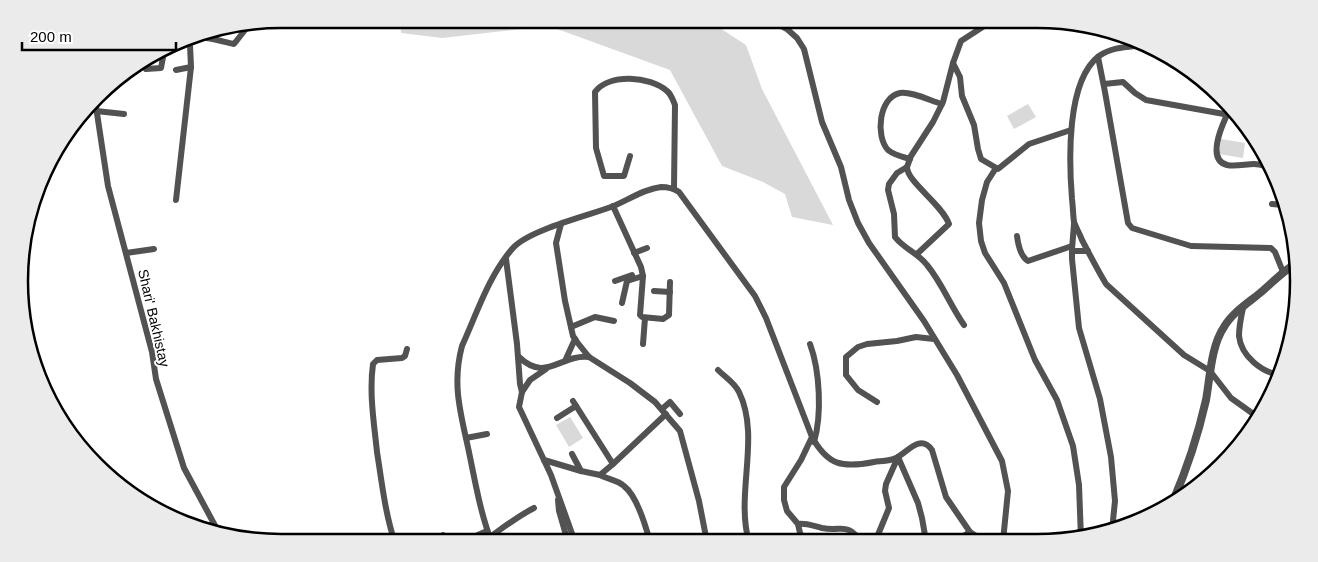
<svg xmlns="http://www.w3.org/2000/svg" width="1318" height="562" viewBox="0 0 1318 562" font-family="Arial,sans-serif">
<rect width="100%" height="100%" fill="#fff"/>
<g fill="#d9d9d9">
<path d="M400,19H706L746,45L762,89L833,225L792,217L785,194L763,182L722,166L670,70L549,26L442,38L401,33Z"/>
<path d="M1028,104L1036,117L1014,129L1007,116Z"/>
<path d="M1221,139L1245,143L1243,158L1219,154Z"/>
<path d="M570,417L583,438L569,447L556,425Z"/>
</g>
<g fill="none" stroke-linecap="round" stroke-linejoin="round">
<g stroke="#525252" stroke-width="6">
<path d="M768,19L787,29L797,38L804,49L822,122L841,167L849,200L858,223L869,243L924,321L957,375L1002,461L1008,491L1003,541"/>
<path d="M995,19L961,41L953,63L960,77L962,96L974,125L978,149L981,159L998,169L1029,144L1071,130"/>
<path d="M1113,31L1134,45"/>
<path d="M1143,45C1127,47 1112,47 1099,56C1066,81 1069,162 1072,199C1073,207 1073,215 1074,222C1076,228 1080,234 1082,240C1090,255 1097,269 1106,284L1184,355L1210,371L1231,398L1259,418"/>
<path d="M169,49C176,46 184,43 191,40C203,34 222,42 234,44L245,30"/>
<path d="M1098,57L1105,92L1128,223L1132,228L1191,246L1271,248L1275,252L1283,272"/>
<path d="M953,63L943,102L933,122L911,156L907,167L897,173L889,184L888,190L894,214L895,237C904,249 917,252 927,265C942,283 950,305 964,325"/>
<path d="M146,69L161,68L164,52"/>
<path d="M176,70L191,67"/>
<path d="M1104,84L1123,82L1135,93L1146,100L1224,114L1226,117C1221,128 1207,160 1227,165C1235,167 1246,164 1254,164C1261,164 1267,167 1273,168"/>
<path d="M95,100L108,186L152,352L156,379L184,468L219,533"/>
<path d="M96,111L124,114"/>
<path d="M630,156L624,176H604L596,148L595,92C609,73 650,76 667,91C671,94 673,100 675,105L674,188"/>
<path d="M910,159C903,157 894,155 888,150C875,136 879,97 900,93C911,91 931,101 942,104"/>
<path d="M907,167C907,182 942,204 949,224L917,254"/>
<path d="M996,168L987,182L982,200L979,223L981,241L985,253L1004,283L1035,360L1057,400L1073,446L1079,485L1081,538"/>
<path d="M176,200L191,67L190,45L184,40"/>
<path d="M1272,204L1283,205"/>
<path d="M613,206L641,267L643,276L640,315L642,317L663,319L669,315L670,282"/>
<path d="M561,224L556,243L565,301L573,336L577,342L589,357L630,383L655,402L680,431L699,501L707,542"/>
<path d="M1017,236C1018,244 1020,256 1028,261L1072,246"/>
<path d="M1072,249L1074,224"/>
<path d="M1088,251H1072V259L1079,328L1100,399L1111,457L1115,501L1112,530"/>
<path d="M126,253L154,249"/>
<path d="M634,253L647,248"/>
<path d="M506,259L517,344L520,384L522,392L519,407L551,475L575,542"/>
<path d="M1291,266L1297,274"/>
<path d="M615,281L632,275"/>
<path d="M654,291L670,292"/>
<path d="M622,303L627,281L643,276"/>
<path d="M1243,308C1241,317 1239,327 1239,336C1241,356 1262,373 1281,375"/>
<path d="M571,327L595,317L614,321"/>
<path d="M643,344L645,318"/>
<path d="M810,344C820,371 822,415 814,442"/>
<path d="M519,357C546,383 560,354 589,357"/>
<path d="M565,361L575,339"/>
<path d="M718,370C725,377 735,383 739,392C761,437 735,494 749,542"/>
<path d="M522,392L530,380L546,369"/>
<path d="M573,401L613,464"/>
<path d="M877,402L858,390L846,375V357L858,347L867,344L897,341L916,337L934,339"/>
<path d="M662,409L670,402L680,414"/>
<path d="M557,418L576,406"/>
<path d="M466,438L487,434"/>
<path d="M572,454L581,471"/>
<path d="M898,457L918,503L922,518L926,541"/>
<path d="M544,460L581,471L600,475L613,464L666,414"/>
<path d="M600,475C607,479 618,480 624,486C637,496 646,527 650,542"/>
<path d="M1178,489L1194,488"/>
<path d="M558,500L559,511L568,542"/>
<path d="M798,524C807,523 813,526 822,528C843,532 845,521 862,542"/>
<path d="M443,535L446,543"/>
<path d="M490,537C504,527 518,516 534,508"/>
<path d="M955,541L970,532L984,541"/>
<path d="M805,542L800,533L798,524L787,511L784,500V487L801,460L812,437"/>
<path d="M875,542L889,508L885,491L886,484L898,457"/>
<path d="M395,543C385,513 382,483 377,452C374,423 369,393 373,364L377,360L402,358L405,356L407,349"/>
<path d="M457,543L471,538L487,531"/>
<path d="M492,543C481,515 476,486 470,457C462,417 451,387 462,346C477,313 489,275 513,248C529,230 587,216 611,207C627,201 643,189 661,187C668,187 673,188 679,192L755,296L766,318L812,437C828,466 843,468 874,462C881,461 890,461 896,458C907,453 920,433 932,450L946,497L970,532"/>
</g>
<path stroke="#525252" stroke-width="8" d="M1173,501C1187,469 1198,435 1206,400C1210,378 1211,346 1224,327C1232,313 1248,303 1260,293C1273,282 1283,271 1298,262"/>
</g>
<g text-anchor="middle" stroke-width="4" stroke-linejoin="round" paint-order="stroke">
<g font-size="14" fill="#000" stroke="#fff">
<text transform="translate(154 318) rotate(77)" y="5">Shari' Bakhistay</text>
</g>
</g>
<path d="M0 0H1318V562H0ZM281 28H1037A253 253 0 0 1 1290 281V281A253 253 0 0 1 1037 534H281A253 253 0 0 1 28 281V281A253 253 0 0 1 281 28Z" fill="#ebebeb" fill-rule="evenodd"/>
<path fill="none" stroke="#000" stroke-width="2.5" d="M281 28H1037A253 253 0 0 1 1290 281V281A253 253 0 0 1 1037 534H281A253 253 0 0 1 28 281V281A253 253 0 0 1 281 28Z"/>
<path d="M22 42v8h154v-8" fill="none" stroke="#000000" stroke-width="2.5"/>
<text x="30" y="42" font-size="15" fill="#000000" stroke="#ffffff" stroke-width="4" paint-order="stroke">200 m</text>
</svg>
